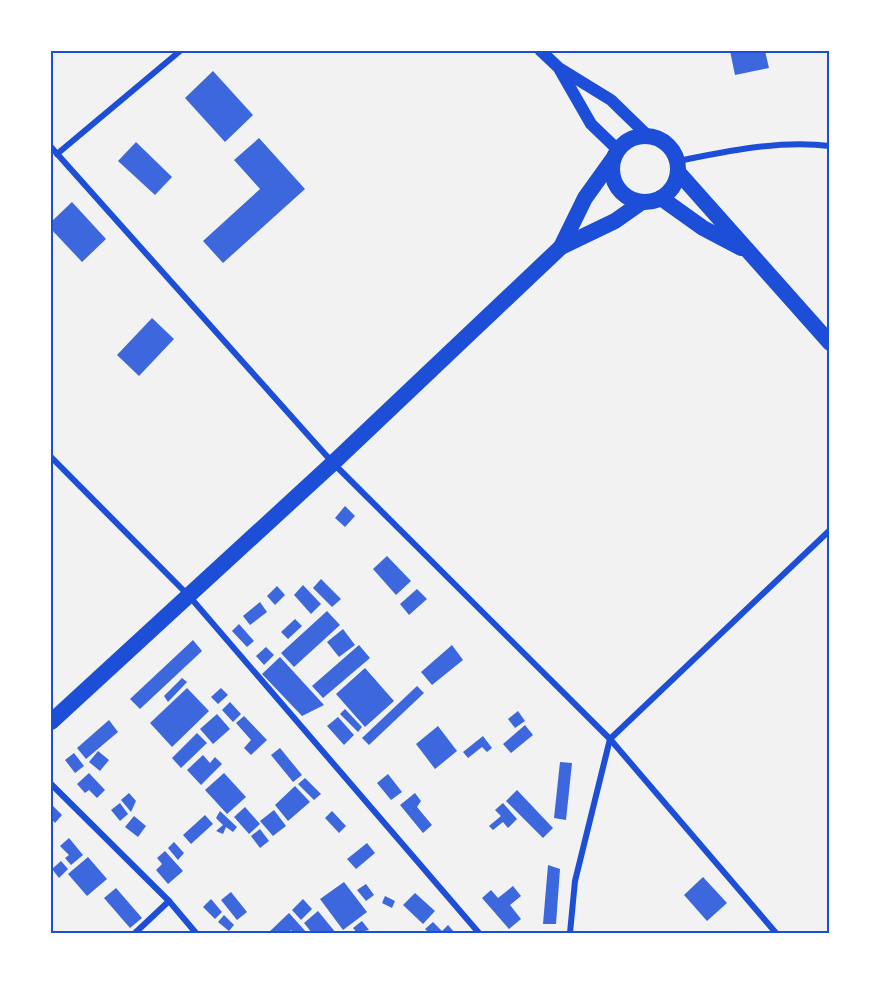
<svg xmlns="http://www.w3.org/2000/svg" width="881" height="984" viewBox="0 0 881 984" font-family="Commissioner,sans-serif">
<rect width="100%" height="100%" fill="#f2f2f2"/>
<g fill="#3d67dc">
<path d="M730,51H765L769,68L735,75Z"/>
<path d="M213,71L253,115L225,142L185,98Z"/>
<path d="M259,138L305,189L223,263L203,241L260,189L234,160Z"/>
<path d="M136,142L172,177L155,195L118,161Z"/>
<path d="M72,202L106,239L82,262L51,229V222Z"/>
<path d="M152,318L174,339L139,376L117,355Z"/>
<path d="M345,506L355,516L345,527L335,518Z"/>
<path d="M387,556L411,581L396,595L373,569Z"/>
<path d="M321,579L341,599L332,607L313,588Z"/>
<path d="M303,585L321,604L311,614L294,595Z"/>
<path d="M277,586L285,595L275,605L267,596Z"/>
<path d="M417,589L427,599L409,615L400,604Z"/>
<path d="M260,602L267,612L250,625L243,616Z"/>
<path d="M327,611L340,625L294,667L281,653Z"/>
<path d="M295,619L302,626L288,639L281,632Z"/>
<path d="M239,624L254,641L247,647L232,631Z"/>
<path d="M343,629L355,645L339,657L327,642Z"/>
<path d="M193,640L202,651L140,709L130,699Z"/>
<path d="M359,645L370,658L323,698L312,686Z"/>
<path d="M452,645L463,660L432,685L421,672Z"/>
<path d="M266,647L274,655L264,665L256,656Z"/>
<path d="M280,657L324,705L302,716L262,674Z"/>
<path d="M365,668L394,701L365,727L336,694Z"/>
<path d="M182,678L187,682L168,702L164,696Z"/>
<path d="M417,686L424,693L369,745L362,738Z"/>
<path d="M187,688L209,711L172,747L150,723Z"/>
<path d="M221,688L228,695L218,704L211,697Z"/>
<path d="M230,702L241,714L233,722L222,710Z"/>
<path d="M345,709L362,727L358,732L340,714Z"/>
<path d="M518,711L525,721L515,728L508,719Z"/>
<path d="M217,714L230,729L213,744L200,729Z"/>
<path d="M244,716L267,740L251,755L244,748L251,740L236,723Z"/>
<path d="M338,717L354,735L344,745L327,726Z"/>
<path d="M109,720L118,732L86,759L77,748Z"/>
<path d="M525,725L533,735L511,753L503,744Z"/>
<path d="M438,726L457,751L435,769L416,744Z"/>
<path d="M197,733L207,743L181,768L172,758Z"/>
<path d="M483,736L492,748L487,752L482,747L468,758L463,752Z"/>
<path d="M280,748L302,775L293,782L271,755Z"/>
<path d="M98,751L109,760L100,771L89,762Z"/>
<path d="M74,753L84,766L75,773L65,760Z"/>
<path d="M203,755L210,763L215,757L222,764L201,785L187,770Z"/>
<path d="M560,762L572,763L566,820L554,818Z"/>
<path d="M89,773L105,790L97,798L89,790L85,793L77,784Z"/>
<path d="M224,773L246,797L227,814L205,790Z"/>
<path d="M388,774L402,792L391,800L377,783Z"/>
<path d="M305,778L321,794L314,800L298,784Z"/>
<path d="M295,786L310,802L288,821L275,805Z"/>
<path d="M517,790L553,828L543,838L506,801Z"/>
<path d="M129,793L136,801L131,812L121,800Z"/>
<path d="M415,793L421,801L417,807L432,825L423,833L400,805Z"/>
<path d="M120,803L128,814L120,821L111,810Z"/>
<path d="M503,803L517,819L508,828L503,822L493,830L489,826L501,816L495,810Z"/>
<path d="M51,804L62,815L55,823L51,818Z"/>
<path d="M245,807L260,824L249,834L234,817Z"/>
<path d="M274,810L286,826L273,836L260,821Z"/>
<path d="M220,811L237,827L233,832L226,827L223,834L216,831L223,825L216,818Z"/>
<path d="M332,811L346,826L339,833L325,818Z"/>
<path d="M205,815L213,824L191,844L183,835Z"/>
<path d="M134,816L146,826L138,837L125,827Z"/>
<path d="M260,829L269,841L260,848L251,836Z"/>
<path d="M69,838L83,855L71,865L65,858L69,855L60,846Z"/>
<path d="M174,842L184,853L178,860L168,848Z"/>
<path d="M367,843L375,853L356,869L347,859Z"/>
<path d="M165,851L183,871L168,884L156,870L162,864L157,858Z"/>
<path d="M88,857L107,879L87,896L68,874Z"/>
<path d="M61,861L68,869L59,878L52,869Z"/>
<path d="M548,865L560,869L556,924H543Z"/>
<path d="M703,877L727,903L707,921L684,895Z"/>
<path d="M344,882L367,912L343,930L320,899Z"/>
<path d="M366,884L374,895L366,901L357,890Z"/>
<path d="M513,886L521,896L510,905L521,919L509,929L482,898L491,890L498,898Z"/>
<path d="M116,888L142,918L130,928L104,898Z"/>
<path d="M231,892L247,912L237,920L221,900Z"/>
<path d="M415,893L435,911L423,924L403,905Z"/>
<path d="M385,896L395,901L392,908L382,903Z"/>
<path d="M211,899L222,912L215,919L203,907Z"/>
<path d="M303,899L312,909L301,920L292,910Z"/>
<path d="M318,911L336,933H312L304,923Z"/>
<path d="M289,913L307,933H294L291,930L289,933H268Z"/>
<path d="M224,915L234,925L229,931L218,922Z"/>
<path d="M362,921L369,930L357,933L353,928Z"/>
<path d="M433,922L442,931L448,925L455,933H429L425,929Z"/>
</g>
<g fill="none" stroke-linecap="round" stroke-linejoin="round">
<g stroke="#1d4ed8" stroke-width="6">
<path d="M51,147L333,463L610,739L776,933"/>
<path d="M57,154L180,51"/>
<path d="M678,161C729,151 778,140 830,146"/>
<path d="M51,457L190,597L479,933"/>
<path d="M51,784L169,901L196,933"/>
<path d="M135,933L169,901"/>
<path d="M570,933L575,881L610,739L830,530"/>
</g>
<g stroke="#1d4ed8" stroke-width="12">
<path d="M541,51L559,68L611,100L647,135"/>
<path d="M560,70L591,124L618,150"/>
</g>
<g stroke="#1d4ed8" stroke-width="16">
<circle cx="645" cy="169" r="33"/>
<path d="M678,172L830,343"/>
<path d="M661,198L703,228L741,248"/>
<path d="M561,247L585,198L613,159"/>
<path d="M51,722L333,463L561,247L615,221L642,202"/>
</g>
</g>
<rect width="881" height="984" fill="none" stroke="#ffffff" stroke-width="105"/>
<rect x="52" y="52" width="776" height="880" fill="none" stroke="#1d4ed8" stroke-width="2"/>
</svg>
